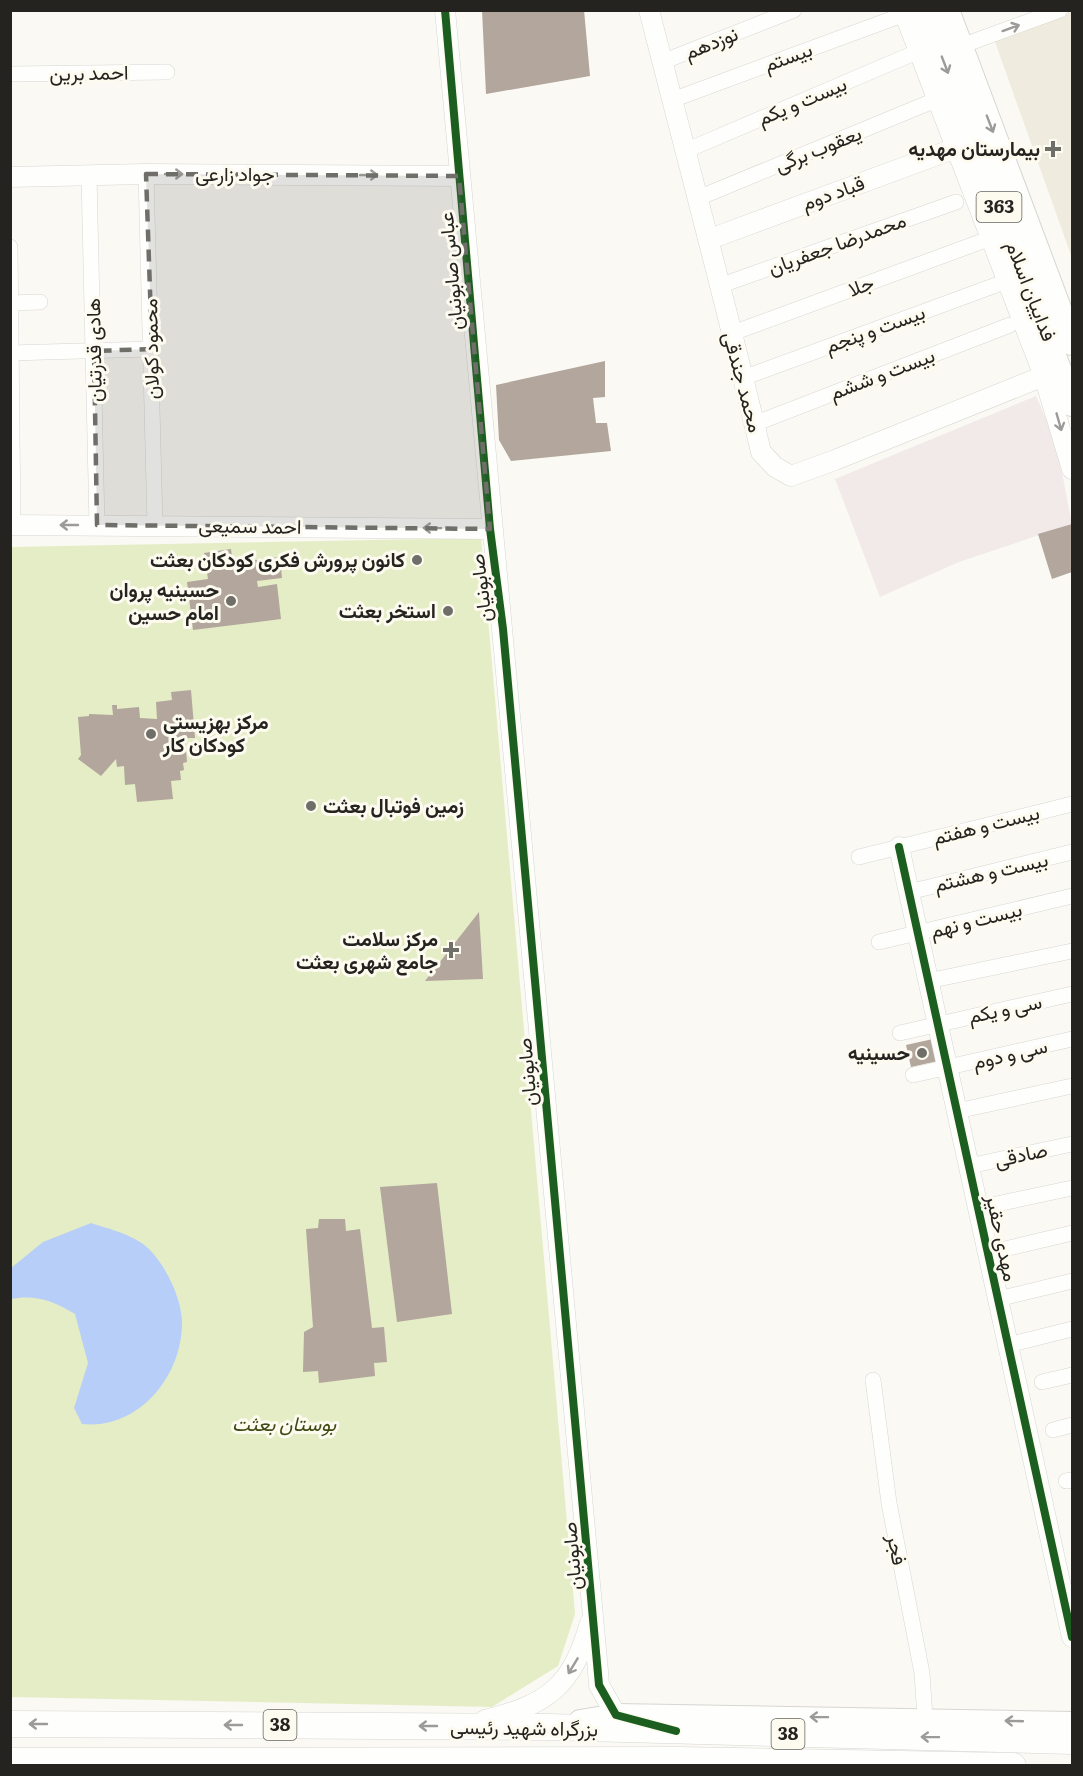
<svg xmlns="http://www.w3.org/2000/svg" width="1083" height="1776" viewBox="0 0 1083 1776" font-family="Literata,Vazirmatn,serif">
<rect width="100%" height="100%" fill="#faf9f3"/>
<path fill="#efecdf" d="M1072,11V258L994,39Z"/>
<path fill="#f2eae9" d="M1036,396L1056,442L1072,524L959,562L880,597L835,479Z"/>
<path fill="#e5edc6" d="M481,538L575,1614L558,1666L492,1707L11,1697V547Z"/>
<path fill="#b7cff8" d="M91,1223C109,1229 135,1235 149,1249C166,1266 182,1299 182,1323C182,1377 138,1430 82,1424L74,1408L88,1363L75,1314C54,1301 36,1294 10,1299L11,1268L43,1242Z"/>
<g fill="#b2a69d">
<path d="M482,10H584L590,76L486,94Z"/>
<path d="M605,361V397L593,398L596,423H607L611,451L511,461L499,440L496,385Z"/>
<path d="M1072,524V572L1052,579L1038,534Z"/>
<path d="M231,549L233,563L280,557L282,578L257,581L258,587L277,584L281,619L193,630L187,582L208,579L204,553Z"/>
<path d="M191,690L195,738H185L187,762L183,763L184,770L180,771L181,780L171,781L173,799L137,802L135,784L125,785L124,766L117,767L116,759L101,776L78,759L81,755L78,717L89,716V714L113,715L112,705H117V709L139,707L140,718L157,719L156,702L172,700L171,692Z"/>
<path d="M479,912L483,979L425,981Z"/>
<path d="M933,1039L938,1061L911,1067L906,1045Z"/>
<path d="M437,1183L452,1314L397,1322L380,1187Z"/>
<path d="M319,1219H345L346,1231L360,1229L372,1328L384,1327L387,1362L374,1363L375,1376L319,1383L318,1371L303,1372L304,1332L313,1327L306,1229L318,1228Z"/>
</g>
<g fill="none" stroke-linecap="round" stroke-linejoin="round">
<g stroke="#d7d6d2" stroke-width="16">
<g id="minor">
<path d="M961,46L1060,10"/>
<path d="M662,62L794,10"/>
<path d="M10,74L167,72"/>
<path d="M672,100L905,14"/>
<path d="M685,151L919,51"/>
<path d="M146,174L155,525"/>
<path d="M89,175L97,525"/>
<path d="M698,198L938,99"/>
<path d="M10,247L13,525"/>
<path d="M719,286L956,202"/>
<path d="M12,303L40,302"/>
<path d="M730,334L991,238"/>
<path d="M10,353L152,349"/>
<path d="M743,378L1007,281"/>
<path d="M754,424L1010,325"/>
<path d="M859,857L1072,804"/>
<path d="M909,892L1072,852"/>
<path d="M879,942L1072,896"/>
<path d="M928,981L1072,951"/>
<path d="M900,1033L1072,994"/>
<path d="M913,1075L1072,1039"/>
<path d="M957,1111L1072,1086"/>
<path d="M969,1166L1072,1144"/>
<path d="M978,1208L1072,1188"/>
<path d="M988,1253L1072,1233"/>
<path d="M998,1299L1072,1281"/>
<path d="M1008,1345L1072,1329"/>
<path d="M873,1380L889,1503L922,1673L925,1718"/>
<path d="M1042,1382L1072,1375"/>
<path d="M1053,1430L1072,1425"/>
<path d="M1066,1481L1072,1480"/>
</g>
</g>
<g stroke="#d7d6d2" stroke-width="21">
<g id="tertiary">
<path d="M445,10L598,1671L599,1685L616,1715L629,1719"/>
<path d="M649,10C687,158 726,304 761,452L775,467L791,476L835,460L1061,369"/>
<path d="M903,10L1044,376L1072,469"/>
<path d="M10,177L146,174L459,176"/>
<path d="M710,239L956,148"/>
<path d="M10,525L490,529"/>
<path d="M899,847L1072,1637"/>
<path d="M485,1720C548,1704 572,1687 590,1623"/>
</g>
</g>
<g stroke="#d7d6d2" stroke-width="24">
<path id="secondary" d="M580,1721L616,1715L1072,1723"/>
</g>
<g stroke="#d7d6d2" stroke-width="26">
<g id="primary">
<path d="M924,10L1072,404"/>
<path d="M947,10L1072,343"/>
</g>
</g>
<g stroke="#d7d6d2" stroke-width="27">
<g id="trunk">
<path d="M10,1724L549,1727L1072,1741"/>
<path d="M10,1761L677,1760L1013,1766"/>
</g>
</g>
<use href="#minor" stroke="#fefefd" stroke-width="15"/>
<use href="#tertiary" stroke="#fefefd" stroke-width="20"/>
<use href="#secondary" stroke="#fefefd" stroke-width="22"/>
<use href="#primary" stroke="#fefefd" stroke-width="24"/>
<use href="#trunk" stroke="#fefefd" stroke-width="26"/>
<g stroke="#fdfbf0" stroke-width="11">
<g id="cycleway">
<path d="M445,10L490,529L503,629L599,1685L616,1715L676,1731"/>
<path d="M899,847L1072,1637"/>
</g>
</g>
<use href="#cycleway" stroke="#1b5e20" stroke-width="8"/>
</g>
<defs><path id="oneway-shaft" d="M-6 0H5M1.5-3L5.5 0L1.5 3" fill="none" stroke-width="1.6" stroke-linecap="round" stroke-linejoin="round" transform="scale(1.5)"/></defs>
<g stroke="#9c9b99">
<use href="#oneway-shaft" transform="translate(1011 28) rotate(-20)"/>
<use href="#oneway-shaft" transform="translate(945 65) rotate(69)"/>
<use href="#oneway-shaft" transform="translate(990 124) rotate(69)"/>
<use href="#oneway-shaft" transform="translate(174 174)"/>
<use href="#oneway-shaft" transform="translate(369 175)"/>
<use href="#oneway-shaft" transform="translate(1059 422) rotate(74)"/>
<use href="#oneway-shaft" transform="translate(69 525) rotate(180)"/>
<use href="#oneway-shaft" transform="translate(432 528) rotate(-179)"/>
<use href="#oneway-shaft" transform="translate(573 1666) rotate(121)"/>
<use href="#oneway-shaft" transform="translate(819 1717) rotate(-179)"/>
<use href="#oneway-shaft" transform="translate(1014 1721) rotate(-178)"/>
<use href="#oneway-shaft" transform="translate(38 1724) rotate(-180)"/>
<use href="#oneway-shaft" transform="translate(233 1725) rotate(-180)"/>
<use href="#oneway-shaft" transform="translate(428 1726) rotate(-180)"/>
<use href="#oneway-shaft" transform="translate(930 1737) rotate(-179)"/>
</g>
<path fill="#6f6e69" fill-opacity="0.2" stroke="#6f6e69" stroke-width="4.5" stroke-dasharray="12 8" stroke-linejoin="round" d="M146,174L459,176L490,529L97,525L94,351L152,349Z"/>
<g fill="#6f6e69" stroke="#fdfbf0" stroke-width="2">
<path d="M1050 140h6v6h6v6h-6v6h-6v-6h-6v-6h6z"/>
<circle cx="417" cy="560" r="6"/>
<circle cx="231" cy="601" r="6"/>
<circle cx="448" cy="611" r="6"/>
<circle cx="151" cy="734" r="6"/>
<circle cx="311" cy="806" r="6"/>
<path d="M448 941h6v6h6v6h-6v6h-6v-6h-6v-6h6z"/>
<circle cx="922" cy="1053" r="6"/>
</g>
<g text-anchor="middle" stroke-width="6" stroke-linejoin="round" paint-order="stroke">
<g fill="#fdfbf0" stroke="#65645e" stroke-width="1.5">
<rect x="976.5" y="192" width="45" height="30" rx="4.5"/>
<rect x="263.5" y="1710" width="33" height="30" rx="4.5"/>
<rect x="771.5" y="1719" width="33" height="30" rx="4.5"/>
</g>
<g font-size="18" font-weight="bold" fill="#24231f">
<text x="999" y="213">363</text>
<text x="280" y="1731">38</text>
<text x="788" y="1740">38</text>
</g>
<g font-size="20" fill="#24231f" stroke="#fdfbf0">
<text transform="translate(711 43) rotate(-22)" y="7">نوزدهم</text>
<text transform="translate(788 57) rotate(-20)" y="7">بیستم</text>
<text transform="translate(89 73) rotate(-1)" y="7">احمد برین</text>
<text transform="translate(802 101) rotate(-23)" y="7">بیست و یکم</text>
<text transform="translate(818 149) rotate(-22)" y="7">یعقوب برگی</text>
<text x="235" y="181">جواد زارعی</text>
<text transform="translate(833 193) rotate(-20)" y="7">قباد دوم</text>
<text transform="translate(837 244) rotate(-20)" y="7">محمدرضا جعفریان</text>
<text transform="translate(451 271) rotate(-95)" y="7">عباس صابونیان</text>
<text transform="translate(861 286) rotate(-20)" y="7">جلا</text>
<text transform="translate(1031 291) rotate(69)" y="7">فداییان اسلام</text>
<text transform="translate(875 329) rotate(-20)" y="7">بیست و پنجم</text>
<text transform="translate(151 349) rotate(-91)" y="7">محمود کولان</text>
<text transform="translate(94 350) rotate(-91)" y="7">هادی قدرتیان</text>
<text transform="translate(882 374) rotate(-21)" y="7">بیست و ششم</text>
<text transform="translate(743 382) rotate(75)" y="7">محمد جندقی</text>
<text transform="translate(250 526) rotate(1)" y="7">احمد سمیعی</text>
<text transform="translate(481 588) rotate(-97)" y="7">صابونیان</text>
<text transform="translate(986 825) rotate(-14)" y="7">بیست و هفتم</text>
<text transform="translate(991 872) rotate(-13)" y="7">بیست و هشتم</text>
<text transform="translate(976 920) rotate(-14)" y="7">بیست و نهم</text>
<text transform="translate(1005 1009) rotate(-12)" y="7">سی و یکم</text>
<text transform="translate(1010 1054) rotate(-13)" y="7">سی و دوم</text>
<text transform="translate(527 1072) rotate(-95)" y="7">صابونیان</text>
<text transform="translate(1021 1155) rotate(-12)" y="7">صادقی</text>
<text transform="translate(1002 1238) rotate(78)" y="7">مهدی حقیر</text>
<text transform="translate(897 1550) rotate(79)" y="7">فجر</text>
<text transform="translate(572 1556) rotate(-95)" y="7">صابونیان</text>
<text transform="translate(524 1728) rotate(1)" y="7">بزرگراه شهید رئیسی</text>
</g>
<g font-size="20" font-weight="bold" fill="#24231f" stroke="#fdfbf0" text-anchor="end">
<text x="1040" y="156">بیمارستان مهدیه</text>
<text x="405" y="567">کانون پرورش فکری کودکان بعثت</text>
<text x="219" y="597">حسینیه پروان<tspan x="219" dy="23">امام حسین</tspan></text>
<text x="436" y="618">استخر بعثت</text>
<text x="163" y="729" text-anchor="start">مرکز بهزیستی<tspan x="163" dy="23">کودکان کار</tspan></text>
<text x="323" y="813" text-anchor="start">زمین فوتبال بعثت</text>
<text x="438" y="946">مرکز سلامت<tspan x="438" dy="23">جامع شهری بعثت</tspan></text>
<text x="910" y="1060">حسینیه</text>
</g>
<g font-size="20" font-style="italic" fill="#3d4813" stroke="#fdfbf0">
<text x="284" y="1431">بوستان بعثت</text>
</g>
</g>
<rect width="1083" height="1776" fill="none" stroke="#24231f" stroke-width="24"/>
</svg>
